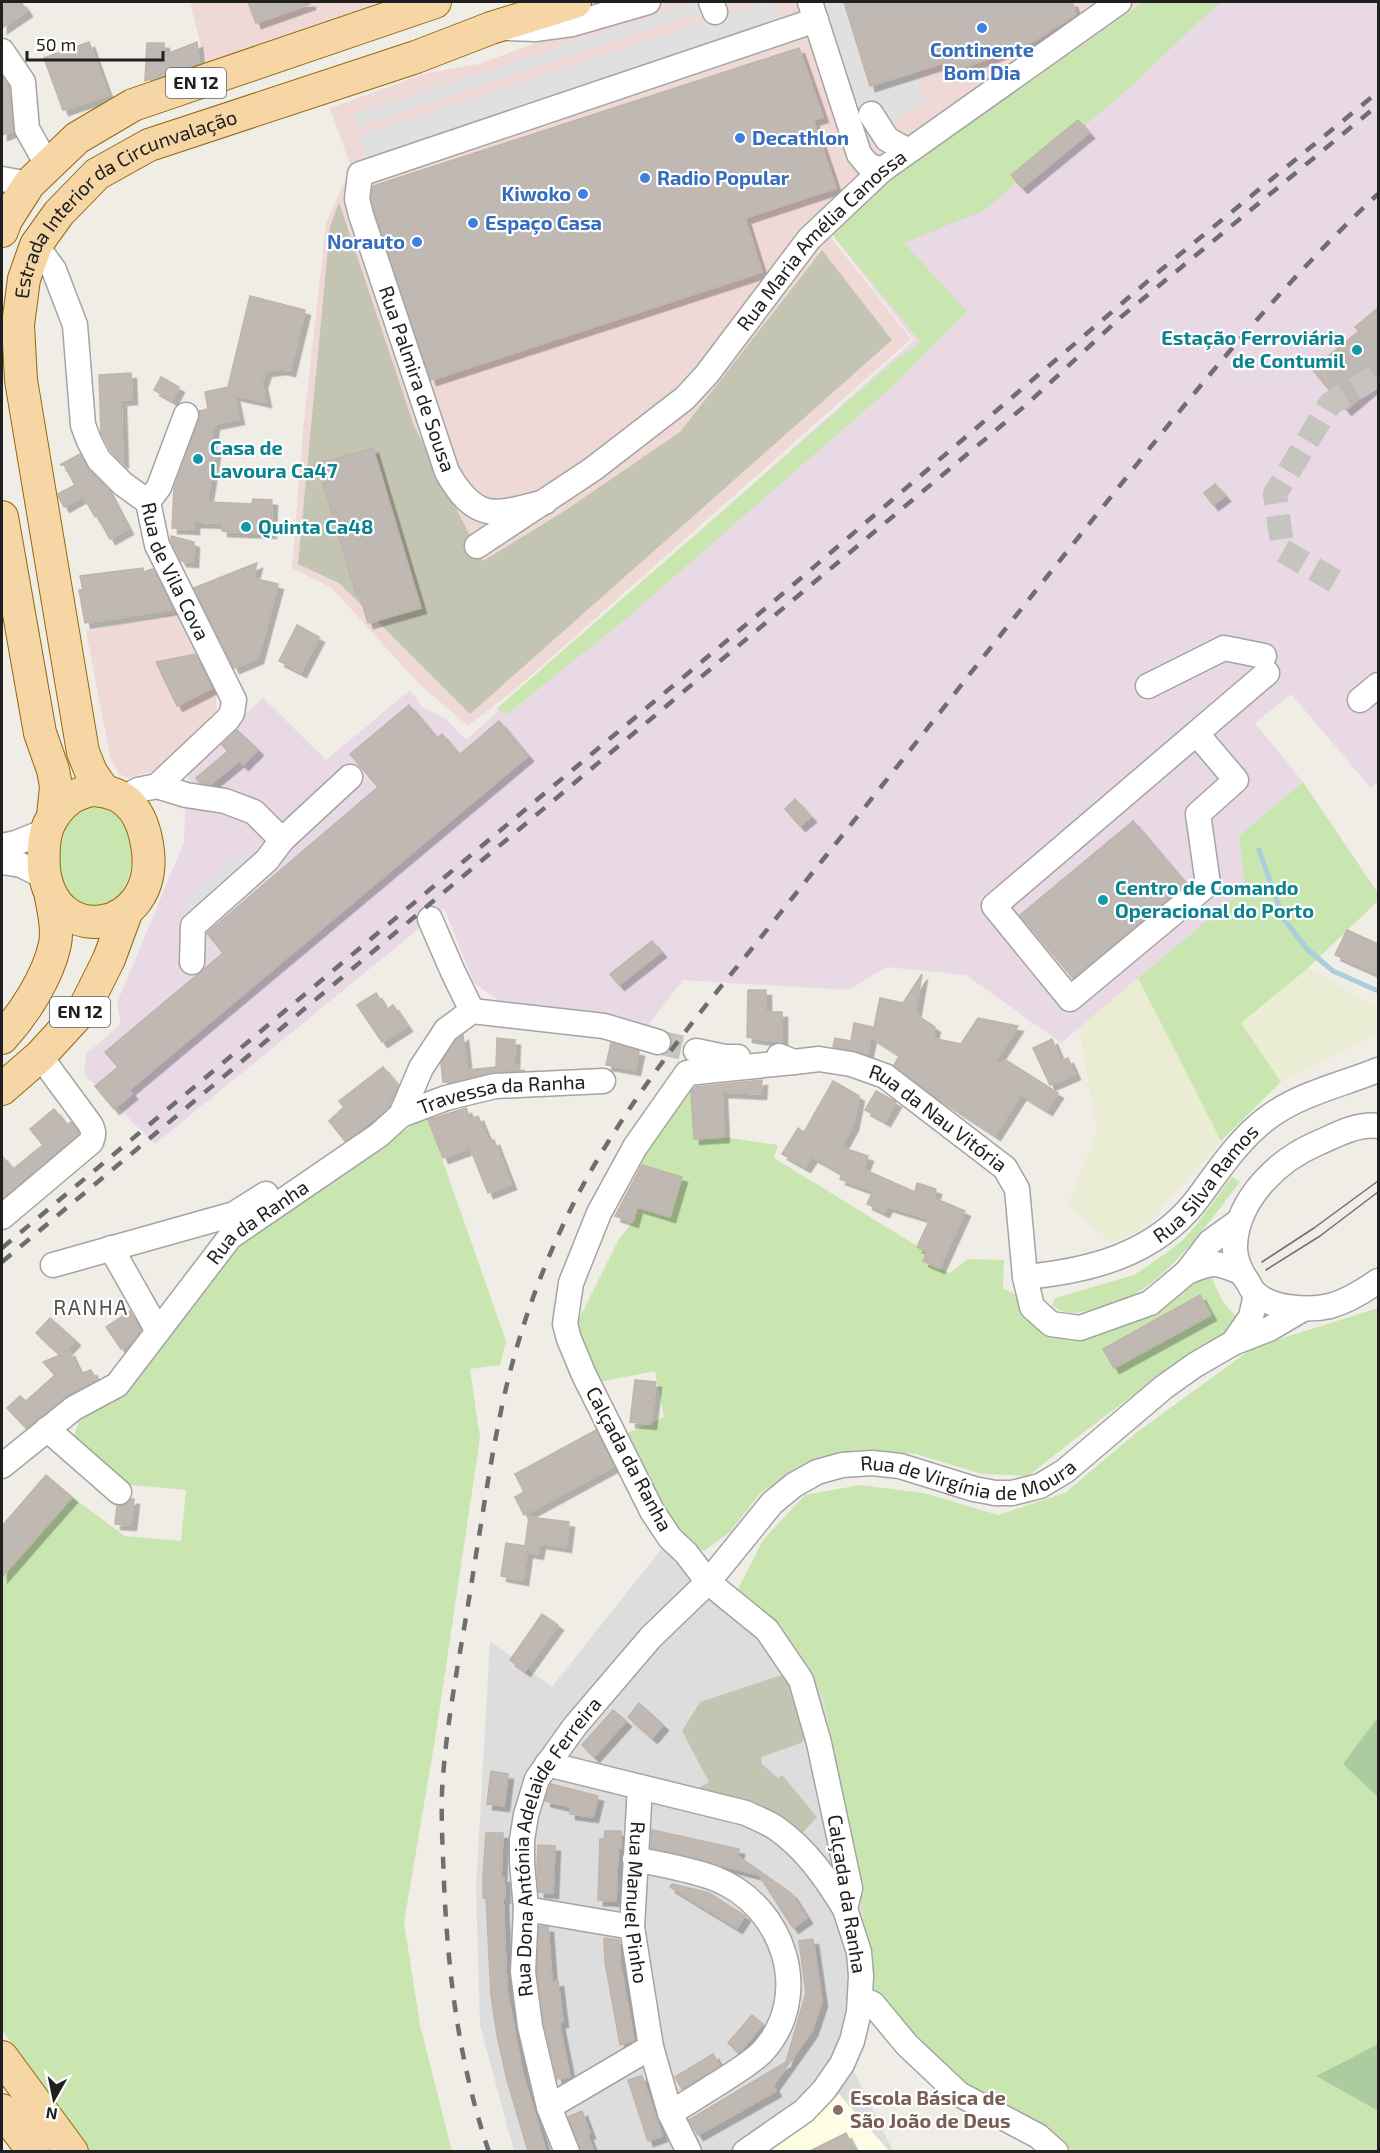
<svg xmlns="http://www.w3.org/2000/svg" width="1380" height="2153" viewBox="0 0 1380 2153" font-family="'Exo 2',sans-serif">
<defs>
<filter id="shadow"><feDropShadow dx="5.5" dy="5.5" stdDeviation="0" flood-color="#0004"/></filter>
</defs>
<rect width="100%" height="100%" fill="#f0ede7"/>
<path fill="#dedddd" d="M670,1538L758,1616L822,1694L846,1807L875,1992L853,2069L893,2151H514L480,2025L476,1889L490,1641L552,1687Z"/>
<g fill="#efd9d7">
<path d="M190,2H385L205,63Z"/>
<path d="M615,2H1163L919,163L830,236L911,339L519,686L468,726L417,682L332,588L292,568L303,430L326,224L351,167L330,108L427,73L479,64L546,39Z"/>
<path d="M180,613L215,687L217,711L213,719L164,764L153,771L128,778L119,774L110,756L86,631Z"/>
</g>
<path fill="#e8d9e5" d="M1175,2H1378V781L1371,788L1291,694L1255,723L1303,782L1239,836L1245,889L1061,1043L966,975L886,967L849,990L683,980L647,1027L508,1007L474,983L444,908L155,1144L84,1074L86,1054L121,1024L117,1003L184,842L186,795L190,762L263,698L326,760L410,690L422,707L446,719L466,740L914,340L834,237L993,113Z"/>
<path fill="#fcfde2" d="M839,2094L889,2151L767,2152L807,2125Z"/>
<g fill="#c3c4b2">
<path d="M339,202L414,426L483,561L566,510L680,432L822,250L892,340L470,714L339,583L298,564L330,227Z"/>
<path d="M785,1674L804,1738L801,1743L761,1757L762,1764L778,1778L782,1775L817,1817L800,1836L697,1795L699,1788L709,1782L682,1731L700,1702Z"/>
</g>
<g fill="#eaedd3">
<path d="M1308,968L1378,1008V1034L1281,1082L1241,1023Z"/>
<path d="M1138,978L1221,1141L1143,1230L1111,1243L1068,1204L1097,1131L1079,1028Z"/>
</g>
<g fill="#c9e6b0">
<path d="M1144,2H1222L1197,23L1132,86L983,211L904,243L967,311L894,385L621,623L507,714L496,709L893,362L921,342L832,234L895,176Z"/>
<path d="M1303,782L1378,893V901L1308,968L1241,1023L1281,1082L1221,1141L1138,978L1245,889L1239,836Z"/>
<path d="M90,807C94,808 100,807 104,808C147,819 138,915 90,905C80,902 74,898 68,890C55,873 58,831 74,816C78,812 85,810 90,807Z"/>
<path d="M690,1076L694,1139L724,1137L778,1145L774,1158L927,1252L923,1261L950,1273L968,1259L1004,1260L1003,1288C1008,1291 1015,1293 1019,1297C1030,1307 1033,1325 1047,1334C1067,1348 1132,1326 1152,1313C1173,1300 1187,1285 1210,1273C1220,1298 1222,1303 1242,1322C1228,1339 1207,1345 1188,1357C1133,1393 1080,1435 1028,1476L982,1474L916,1454L856,1450L811,1462L761,1492L730,1532L704,1551L683,1539L625,1434L664,1417L655,1371L599,1382L577,1323L619,1239L633,1222L637,1207L670,1217L682,1177L631,1161Z"/>
<path d="M427,1116L506,1341L500,1365L470,1369L480,1438L435,1740L404,1922L420,2025L452,2151H90L2,2030V1577L72,1497L125,1536L181,1541L186,1490L121,1484L72,1441L79,1422L117,1394L156,1353L201,1296L227,1255L260,1225Z"/>
<path d="M1232,1177L1240,1182C1210,1220 1177,1270 1133,1295C1122,1301 1107,1305 1094,1309C1078,1313 1066,1317 1052,1305L1055,1298L1134,1275L1165,1254L1183,1240L1197,1224Z"/>
<path d="M1378,1308V1717L1344,1764L1378,1797V2044L1316,2076L1378,2111V2151H1073L1053,2134L977,2096L925,2046L875,1992L846,1807L822,1694L758,1616L735,1595L763,1540L805,1495L860,1485L924,1493L998,1515L1065,1493L1136,1433L1254,1347Z"/>
</g>
<g fill="#aacc9e">
<path d="M1378,1717V1797L1343,1764Z"/>
<path d="M1378,2044V2111L1316,2076Z"/>
</g>
<g fill="#e0e0e0">
<path d="M696,2H732L358,127L353,114Z"/>
<path d="M768,2H771L778,23L369,163L359,135Z"/>
<path d="M822,2H892L925,101L866,137Z"/>
<path d="M242,853L250,864L190,913L182,902Z"/>
</g>
<g fill="none" stroke-linecap="round" stroke-linejoin="round">
<path stroke="#aaceda" stroke-width="5" d="M1259,850L1283,918L1307,949L1333,971L1378,991"/>
</g>
<g fill="#c0b9b3" stroke="#c0b4aa" stroke-width="1.5" filter="url(#shadow)">
<path d="M2,2H21L27,11L2,28Z"/>
<path d="M248,2H310V4L256,23Z"/>
<path d="M844,2H1072L1076,14L1034,41L952,72L949,61L870,86Z"/>
<path d="M89,42L108,95L63,110L44,58Z"/>
<path d="M197,42L199,62L145,81L147,43H164V55Z"/>
<path d="M799,48L823,117L813,120L836,188L745,218L762,272L431,380L374,210L371,198L373,186Z"/>
<path d="M2,76L9,87L13,131L2,135Z"/>
<path d="M1078,120L1089,133L1022,188L1011,175Z"/>
<path d="M250,296L305,310L290,371L281,369L266,371L262,383L266,402L234,395L239,419L214,424L210,451L215,452L207,502L252,504L253,499L272,500L271,533L222,531V523L194,522V529L172,528L174,488L199,420V411L208,409L205,392L228,387Z"/>
<path d="M1378,308V383L1346,410L1312,369L1359,331L1355,327Z"/>
<path d="M131,373L132,399L121,400L123,462H121L111,451L101,433L99,375Z"/>
<path d="M161,377L179,387L172,400L154,390Z"/>
<path d="M373,448L421,608L368,623L359,593L356,594L317,464Z"/>
<path d="M80,454L89,470L106,487L128,529L110,539L97,516L95,517L83,496L64,507L59,498L58,494L75,485L64,465H60Z"/>
<path d="M1215,484L1225,496L1213,505L1204,493Z"/>
<path d="M171,536L194,542L193,562L181,561L171,541Z"/>
<path d="M257,563L253,578L278,584L258,658L234,668L194,588Z"/>
<path d="M143,568V572L153,569L173,609L85,623L79,590H83L80,576Z"/>
<path d="M297,625L319,637L301,672L279,661Z"/>
<path d="M195,654L212,688L177,706L156,662Z"/>
<path d="M409,705L437,738L442,734L459,755L499,721L528,756L129,1090L132,1094L114,1109L95,1086L118,1067L105,1052L223,953L207,933L378,787L350,754Z"/>
<path d="M237,730L258,750L243,765L239,761L211,784L200,783L196,778L228,751L222,745Z"/>
<path d="M795,799L811,817L800,826L785,809Z"/>
<path d="M1133,821L1186,884L1073,978L1020,915Z"/>
<path d="M1347,930L1378,944V974L1335,955Z"/>
<path d="M652,941L661,952L619,985L610,974Z"/>
<path d="M922,974L915,1014L935,1027L932,1038L961,1044L978,1018L1018,1026L992,1066L1006,1060L1058,1093L1047,1110L1021,1094L995,1135L931,1093L894,1065L900,1055L872,1037L880,998L903,1003Z"/>
<path d="M748,990H766V1012H782V1042L747,1037Z"/>
<path d="M376,993L386,1010L393,1005L407,1026L382,1042L357,1005Z"/>
<path d="M854,1023L873,1027L867,1055L833,1047L835,1038L851,1041Z"/>
<path d="M463,1035L467,1070L496,1067L497,1038L515,1040L514,1065H519V1071L492,1072L453,1082H443L441,1063L456,1040Z"/>
<path d="M1052,1039L1061,1061L1068,1058L1075,1074L1050,1085L1033,1048Z"/>
<path d="M611,1043L639,1051L635,1070L606,1065Z"/>
<path d="M383,1067L398,1085L389,1106L345,1141L329,1121L344,1107L339,1101Z"/>
<path d="M762,1080L761,1094L722,1092L724,1137L694,1139L691,1092L695,1087Z"/>
<path d="M833,1081L859,1096L853,1125L841,1147L868,1156L863,1169L915,1192L917,1183L936,1189L934,1198L965,1211L939,1268L923,1261L927,1252L917,1247L930,1219L887,1206L884,1212L867,1204L873,1191L840,1179L842,1173L812,1156L805,1167L782,1154L798,1128L804,1132Z"/>
<path d="M876,1091L896,1102L885,1121L865,1110Z"/>
<path d="M466,1108L470,1119L478,1116L489,1142L494,1140L511,1184L488,1193L470,1148L443,1158L428,1120Z"/>
<path d="M54,1109L67,1125L71,1122L79,1134L2,1199V1156L13,1169L43,1145L30,1129Z"/>
<path d="M642,1165L682,1177L670,1217L637,1207L633,1222L615,1216Z"/>
<path d="M1200,1295L1211,1315L1114,1368L1103,1349Z"/>
<path d="M130,1311L141,1330L133,1340L121,1349L106,1327Z"/>
<path d="M50,1318L75,1340L63,1353L69,1351L80,1374L91,1370L96,1380L65,1397L26,1428L7,1408L20,1396L26,1401L55,1375L43,1362L60,1355L36,1333Z"/>
<path d="M635,1380L656,1382L651,1424L630,1422Z"/>
<path d="M596,1430L614,1466L524,1515L515,1497L524,1492L515,1474Z"/>
<path d="M46,1475L72,1497L2,1577V1526Z"/>
<path d="M131,1499H134L131,1525L115,1524L117,1506L124,1505Z"/>
<path d="M529,1517L569,1522L566,1547L540,1543L538,1554L527,1552L523,1580L501,1576L506,1543L525,1546Z"/>
<path d="M542,1614L558,1625L525,1671L510,1660Z"/>
<path d="M639,1703L663,1725L652,1738L628,1717Z"/>
<path d="M613,1710L626,1721L594,1757L582,1745Z"/>
<path d="M491,1771L508,1774L504,1806L487,1804Z"/>
<path d="M551,1784L598,1796L593,1817L570,1814V1807L545,1801Z"/>
<path d="M652,1830L739,1849L738,1856L791,1893L807,1918L793,1928L759,1875L651,1848Z"/>
<path d="M605,1831H621V1848H618L616,1901L598,1900L600,1839H604Z"/>
<path d="M486,1833H503L501,1877H504L505,1898H503L507,1990L523,2075L546,2151H528L507,2080L497,2035L491,1995L486,1898H483V1877Z"/>
<path d="M538,1845L555,1846L553,1893L539,1892L537,1867Z"/>
<path d="M672,1884L709,1893L745,1916L737,1928L670,1887Z"/>
<path d="M539,1926L548,1927L552,1982L558,1981L563,2022H559L570,2077L557,2079L544,2023L537,1971Z"/>
<path d="M604,1938L619,1940L620,1962L634,2040L620,2045L605,1962Z"/>
<path d="M813,1939L822,2001L812,2031L773,2086L776,2091L698,2135L689,2120L786,2062L806,1993L799,1941Z"/>
<path d="M752,2015L763,2024L739,2053L728,2043Z"/>
<path d="M713,2054L720,2066L682,2089L675,2077Z"/>
<path d="M642,2076L662,2136L648,2141L628,2080Z"/>
<path d="M582,2111L590,2133L587,2134L594,2151H581L568,2117Z"/>
<path d="M846,2133L855,2151H810Z"/>
</g>
<g fill="none" stroke-linecap="round" stroke-linejoin="round">
<g stroke="#c6c4bf" stroke-width="24" stroke-dasharray="24 12" stroke-linecap="butt">
<path d="M1335,581L1283,551L1275,494L1330,404L1378,375"/>
<path d="M658,1042L696,1051"/>
</g>
<g stroke="#a4a4a4" stroke-width="27">
<g id="minor">
<path d="M711,2L715,12"/>
<path d="M810,2L859,154L868,165L882,170"/>
<path d="M508,28L535,29L572,24L648,2"/>
<path d="M2,51L23,82L27,129L48,166"/>
<path d="M871,114L887,139L908,151"/>
<path d="M2,179L29,184"/>
<path id="s1" d="M36,245L54,270L75,325L83,425L89,441L99,460L123,484L148,502L157,545L234,700L232,713L227,720L157,786L138,790L124,798"/>
<path d="M148,502L159,487L186,415"/>
<path d="M545,502C495,515 476,523 447,472L361,215L357,199L360,174L816,20"/>
<path id="s2" d="M477,546L593,469L685,398L707,374L809,239L882,170L1119,2"/>
<path d="M1148,686L1224,648L1264,656"/>
<path d="M1360,700L1378,685"/>
<path d="M1197,734L1236,780L1198,814L1208,884L1070,999L994,906L1267,673"/>
<path d="M157,786L186,795L225,801L254,812L282,840"/>
<path d="M2,846L16,843L46,831"/>
<path d="M2,862L21,865L45,877"/>
<path d="M430,919L453,972L472,1011"/>
<path d="M192,962L193,926L267,860L282,840L350,777"/>
<path d="M472,1011L604,1026L658,1042"/>
<path d="M696,1051L725,1057H738"/>
<path id="s3" d="M779,1056L794,1062L819,1059L851,1064L885,1076L1005,1168L1017,1189L1025,1277L1032,1307L1051,1324L1080,1328L1150,1303L1187,1272L1210,1242L1239,1221"/>
<path id="s4" d="M401,1115L446,1098L495,1086L603,1081"/>
<path d="M1378,1126C1358,1123 1336,1135 1318,1143C1278,1160 1238,1198 1235,1244C1234,1257 1240,1272 1248,1282C1250,1286 1252,1291 1256,1294C1273,1309 1309,1311 1330,1306C1348,1301 1364,1291 1378,1281"/>
<path d="M2,1217L91,1142C94,1135 94,1131 90,1124L40,1056"/>
<path d="M111,1248L158,1331"/>
<path d="M53,1265L234,1214L266,1194"/>
<path d="M1187,1272C1213,1262 1214,1261 1240,1272"/>
<path id="s5" d="M1025,1277C1089,1271 1153,1255 1195,1202C1217,1173 1237,1141 1266,1119C1298,1094 1341,1085 1378,1070"/>
<path d="M1233,1343L1251,1317L1256,1294"/>
<path d="M47,1429L119,1492"/>
<path id="s6" d="M2,1466L74,1408L117,1385L230,1237L379,1135L401,1115L421,1068L446,1030L472,1011"/>
<path d="M547,1764L746,1813C756,1818 767,1822 776,1828C806,1849 826,1878 845,1909"/>
<path id="s7" d="M640,1787L632,1927L651,2047L670,2113L689,2152"/>
<path d="M635,1859C662,1865 690,1869 716,1879C784,1906 814,1996 762,2052C751,2063 737,2071 725,2079C707,2090 689,2102 670,2113"/>
<path d="M526,1909L632,1927"/>
<path d="M860,1998L873,2004L907,2045L959,2094L1038,2136L1056,2152"/>
<path d="M549,2107L651,2047"/>
<path id="s8" d="M567,2152L549,2107L530,2026L523,1972L526,1909L522,1862V1840L526,1815L537,1779L575,1726L651,1637L708,1582L772,1503L794,1485L817,1472L842,1465L872,1463L900,1466L974,1489L995,1493H1012L1040,1486L1065,1471L1164,1387L1195,1365L1233,1343L1269,1329L1303,1309"/>
<path d="M745,2152L804,2111L824,2090L842,2064L852,2041L859,2012L861,1976L859,1952L845,1909L850,1888L840,1841L819,1743L801,1680L767,1630L708,1582L686,1553L670,1538L652,1511L584,1375L569,1339L565,1324L571,1283L599,1213L635,1147L687,1073L794,1062"/>
</g>
</g>
<g stroke="#926909" stroke-width="34">
<g id="major">
<path d="M2,231L6,220L29,184L77,138L133,105L435,2"/>
<path d="M2,517L40,733L53,770L56,786L53,816"/>
<path d="M94,790C131,792 144,818 148,851C157,933 53,950 44,869C43,854 43,838 49,824C59,805 72,793 94,790Z"/>
<path id="s9" d="M104,791L91,772L83,752L21,380L18,325L24,279L36,245L59,213L97,174L149,145L416,57L491,28L575,2"/>
<path d="M2,1038C24,1014 48,977 55,944C58,929 54,912 51,897"/>
<path d="M2,1089L40,1056L85,1007L109,959L126,913"/>
<path d="M2,2057L72,2152"/>
<path d="M2,2110L34,2152"/>
</g>
</g>
<use href="#minor" stroke="#fff" stroke-width="24"/>
<use href="#major" stroke="#f6d6a5" stroke-width="32"/>
<g stroke="#6e6e6e" stroke-width="1.5">
<path d="M1262,1262L1314,1228L1378,1181"/>
<path d="M1266,1270L1320,1236L1378,1192"/>
</g>
<g stroke="#6e6e6e" stroke-width="4.5" stroke-dasharray="12 12" stroke-linecap="butt">
<path d="M2,1248L773,602L1162,269L1378,92"/>
<path d="M2,1262L1026,405L1121,317L1378,105"/>
<path d="M489,2152C459,2064 448,1975 444,1883C443,1853 441,1823 442,1792C446,1717 463,1642 474,1567C482,1519 489,1470 499,1421C515,1337 546,1252 588,1176C634,1094 694,1019 754,946C820,863 887,780 952,697C1008,625 1065,554 1122,483C1202,382 1284,282 1378,194"/>
</g>
</g>
<g fill="#3f7fe0" stroke="#fff" stroke-width="2">
<circle cx="982" cy="28" r="6"/>
<circle cx="740" cy="138" r="6"/>
<circle cx="645" cy="178" r="6"/>
<circle cx="583" cy="194" r="6"/>
<circle cx="473" cy="223" r="6"/>
<circle cx="417" cy="242" r="6"/>
</g>
<g fill="#0f9aa8" stroke="#fff" stroke-width="2">
<circle cx="1357" cy="350" r="6"/>
<circle cx="198" cy="459" r="6"/>
<circle cx="246" cy="527" r="6"/>
<circle cx="1103" cy="900" r="6"/>
</g>
<circle fill="#8d6e63" stroke="#fff" stroke-width="2" cx="838" cy="2110" r="6"/>
<g text-anchor="middle" stroke-width="4.5" stroke-linejoin="round" paint-order="stroke">
<g fill="#fff" stroke="#636363" stroke-width="1.5">
<rect x="166" y="68" width="60" height="30" rx="4.5"/>
<rect x="50" y="997" width="60" height="30" rx="4.5"/>
</g>
<g font-size="18" font-weight="bold" fill="#202020">
<text x="196" y="89">EN 12</text>
<text x="80" y="1018">EN 12</text>
</g>
<g font-size="20" font-weight="bold" fill="#366cbe" stroke="#fff" text-anchor="start">
<text x="982" y="57" text-anchor="middle">Continente<tspan x="982" dy="23">Bom Dia</tspan></text>
<text x="752" y="145">Decathlon</text>
<text x="657" y="185">Radio Popular</text>
<text x="571" y="201" text-anchor="end">Kiwoko</text>
<text x="485" y="230">Espaço Casa</text>
<text x="405" y="249" text-anchor="end">Norauto</text>
</g>
<g font-size="20" fill="#202020" stroke="#fff">
<text dy="7" stroke="none"><textPath href="#s9" startOffset="654">Estrada Interior da Circunvalação</textPath></text>
<text dy="7" stroke="none"><textPath href="#s2" startOffset="465">Rua Maria Amélia Canossa</textPath></text>
<text transform="translate(417 379) rotate(71)" y="7">Rua Palmira de Sousa</text>
<text dy="7" stroke="none"><textPath href="#s1" startOffset="368">Rua de Vila Cova</textPath></text>
<text dy="7" stroke="none"><textPath href="#s4" startOffset="104">Travessa da Ranha</textPath></text>
<text dy="7" stroke="none"><textPath href="#s3" startOffset="177">Rua da Nau Vitória</textPath></text>
<text dy="7" stroke="none"><textPath href="#s5" startOffset="212">Rua Silva Ramos</textPath></text>
<text dy="7" stroke="none"><textPath href="#s6" startOffset="358">Rua da Ranha</textPath></text>
<text transform="translate(629 1459) rotate(62)" y="7">Calçada da Ranha</text>
<text dy="7" stroke="none"><textPath href="#s8" startOffset="956">Rua de Virgínia de Moura</textPath></text>
<text dy="7" stroke="none"><textPath href="#s8" startOffset="321">Rua Dona Antónia Adelaide Ferreira</textPath></text>
<text transform="translate(847 1894) rotate(81)" y="7">Calçada da Ranha</text>
<text dy="7" stroke="none"><textPath href="#s7" startOffset="116">Rua Manuel Pinho</textPath></text>
</g>
<g font-size="20" font-weight="bold" fill="#0d838f" stroke="#fff" text-anchor="start">
<text x="1345" y="345" text-anchor="end">Estação Ferroviária<tspan x="1345" dy="23">de Contumil</tspan></text>
<text x="210" y="455">Casa de<tspan x="210" dy="23">Lavoura Ca47</tspan></text>
<text x="258" y="534">Quinta Ca48</text>
<text x="1115" y="895">Centro de Comando<tspan x="1115" dy="23">Operacional do Porto</tspan></text>
</g>
<g font-size="20" font-weight="bold" fill="#785e54" stroke="#fff" text-anchor="start">
<text x="850" y="2105">Escola Básica de<tspan x="850" dy="23">São João de Deus</tspan></text>
</g>
<g font-size="21" letter-spacing="1.5" fill="#535353" stroke="#fff">
<text x="91" y="1315">RANHA</text>
</g>
</g>
<rect width="1380" height="2153" fill="none" stroke="#202020" stroke-width="6"/>
<g transform="translate(54 2099) rotate(189)" stroke="#ffffff" stroke-width="4.5" paint-order="stroke">
<path d="M0-4.5L10 22L0 15L-10 22Z" fill="#202020"/>
<text y="-9" font-size="16" font-weight="bold" text-anchor="middle" fill="#202020">N</text>
</g>
<path d="M27 51v9h136v-9" fill="none" stroke="#202020" stroke-width="3"/>
<text x="36" y="51" font-size="18" fill="#202020" stroke="#ffffff" stroke-width="4.5" paint-order="stroke">50 m</text>
</svg>
